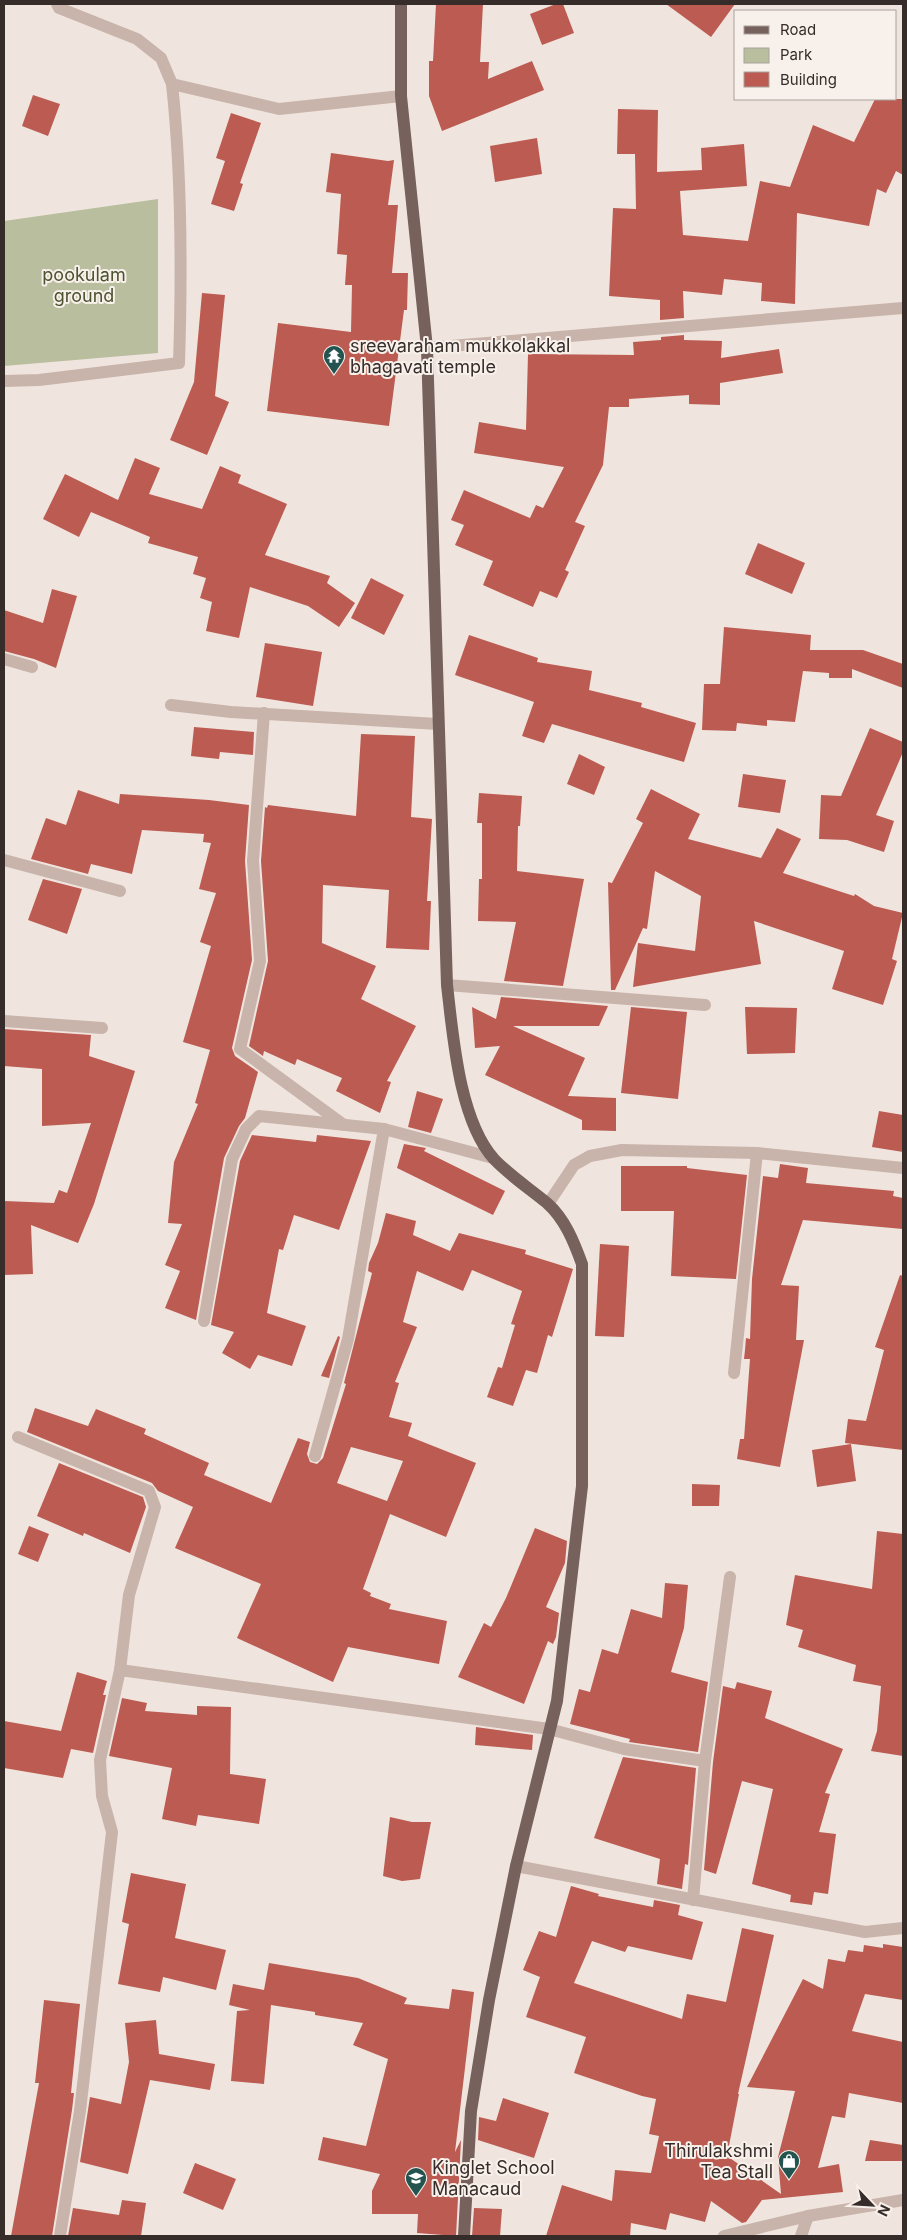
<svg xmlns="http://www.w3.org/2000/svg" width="907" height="2240" viewBox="0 0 907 2240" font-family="Inter,sans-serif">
<rect width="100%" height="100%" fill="#f0e5de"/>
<path fill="#b9be9f" d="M158,199V353L4,366V221Z"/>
<g fill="#bc5b51" fill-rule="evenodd">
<path d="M436,4H483L480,62H489L488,79L532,61L544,90L442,131L429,96V61H433Z"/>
<path d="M556,4H563L574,33L542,45L530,14Z"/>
<path d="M666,4H735L711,37Z"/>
<path d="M33,95L60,104L48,136L22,126Z"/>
<path d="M875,99H903V175L896,171L886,193L877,189L869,226L797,213L795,304L761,301L762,283L724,279L722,295L683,291L684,318L660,320V300L609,296L613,208L636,209L635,154H617L618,109L658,110L657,172L702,170L701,148L744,144L747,186L680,191L683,235L748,241L760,181L790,187L813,125L854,142Z"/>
<path d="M231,113L261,123L240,183L243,184L234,211L211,204L225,161L216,158Z"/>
<path d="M537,138L542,174L495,182L490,146Z"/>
<path d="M331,153L388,161L394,160L388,205H398L392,273H408L407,310H404L389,426L267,411L278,323L351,332L352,285H345L347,255L337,254L341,194L326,192Z"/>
<path d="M202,293L225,295L215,396L229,402L207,455L170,440L194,382Z"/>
<path d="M684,335V340L722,341L721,358L779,349L783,373L720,383V405L689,404V395L629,399V407H609L603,465L575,522L585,526L565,570L569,572L557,598L540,591L533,607L483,585L493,561L455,545L464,525L451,520L464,490L530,518L536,505L543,508L564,467L474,453L479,422L526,430L528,354L634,355L633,342L661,340V337Z"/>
<path d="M135,458L160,468L149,494L202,509L220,466L241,475L238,483L287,504L265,555L330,576L327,583L355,603L339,627L308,606L250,587L239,638L206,631L212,602L200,598L206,578L193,574L198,557L148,543L150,537L91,512L79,537L43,519L65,474L118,500Z"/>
<path d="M758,543L805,563L792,594L745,574Z"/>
<path d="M371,578L404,595L384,635L351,618Z"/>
<path d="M52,589L77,596L56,668L34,659L4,651V610L43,623Z"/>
<path d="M724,627L811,635L810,650H863L903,664V688L852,669V678H829V673L803,671L795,722L767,720V726L737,723L736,731L702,730L704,684H720Z"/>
<path d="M469,635L538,658L537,662L592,671L589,690L642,703L641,707L696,723L684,762L552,724L544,743L522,736L534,702L455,675Z"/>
<path d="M265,643L322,652L313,706L256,697Z"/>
<path d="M194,727L254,732L253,755L220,752L219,759L191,756Z"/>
<path d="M870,728L903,742V752L876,815L894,821L884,852L847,840L819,839L821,795L841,796Z"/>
<path d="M361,734L415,736L411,817L432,819L427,901H431L429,950L386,948L389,890L323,885L322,943L376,966L361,999L416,1026L387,1081L391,1082L380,1113L336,1091L342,1078L297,1059L295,1065L264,1051L263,1056L249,1046L268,961L261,861L265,807L267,808L268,805L356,816Z"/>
<path d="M579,754L605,767L594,795L567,784Z"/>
<path d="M743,774L786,780L780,813L738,807Z"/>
<path d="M651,789L700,814L688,839L761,858L777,828L801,839L783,873L854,896L855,894L874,906L903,913L892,959L897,961L883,1005L832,989L844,951L754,921L761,964L633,987L638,943L695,951L701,896L655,871L647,929L643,928L615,990H611L608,882L612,883L643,823L636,819Z"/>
<path d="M78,790L119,804L120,794L209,800L249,805L245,861L252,960L232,1048L235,1056L258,1072L245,1118L239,1126L224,1158L196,1320L165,1308L180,1271L165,1265L182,1224L168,1223L174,1162L198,1104L195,1103L210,1050L183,1042L211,946L200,942L216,893L199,889L211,843L203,842L204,834L142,830L132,874L91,864L88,874L31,859L46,818L66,825Z"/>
<path d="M479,793L522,796L520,826H518L517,871L584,879L563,986L504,981L516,922L478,921L479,879H482V823H477Z"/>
<path d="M43,879L82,889L67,934L28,920Z"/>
<path d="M501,997L608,1006L599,1026H513L585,1058L568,1096L616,1098V1131L582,1130V1120L485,1075L500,1046L475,1048L472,1007L496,1019Z"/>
<path d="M631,1007L687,1012L678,1099L621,1093Z"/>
<path d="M745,1007L797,1008L795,1053L747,1054Z"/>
<path d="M4,1029L91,1035L89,1056L135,1071L94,1204L78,1243L31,1225L33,1274L4,1275V1201L54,1203L59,1190L67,1193L91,1123L42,1126V1069L4,1066Z"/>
<path d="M417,1091L443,1099L431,1133L408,1127Z"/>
<path d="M879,1111L903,1115V1152L872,1147Z"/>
<path d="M252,1135L316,1142L317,1135L371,1141L339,1230L294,1215L283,1250L279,1249L267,1313L306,1326L292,1366L258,1355L250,1369L222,1353L234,1332L211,1325L240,1161Z"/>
<path d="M404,1144L426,1148L424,1151L505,1191L493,1215L397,1168Z"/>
<path d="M780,1164L808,1168L806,1183L894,1191L893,1196L903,1198V1229L803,1220L781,1285L799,1286L796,1340H804L780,1467L737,1459L740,1439H744L750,1359H744L745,1350L746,1338L750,1339L752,1279L763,1176L778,1178Z"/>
<path d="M621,1166H687V1168L747,1175L736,1279L671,1276L674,1211H621Z"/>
<path d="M386,1213L416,1221L413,1235L450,1251L459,1233L526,1250L525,1254L573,1269L552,1337L548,1335L537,1373L526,1370L513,1406L487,1397L498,1367L502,1368L515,1325L511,1324L522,1291L472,1270L463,1291L417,1271L403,1322L417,1327L395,1382L399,1383L389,1417L412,1423L408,1436L476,1463L446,1537L390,1514L363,1589L371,1593L370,1596L391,1604L389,1609L447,1621L439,1664L348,1647L333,1682L237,1638L261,1584L175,1548L193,1507L158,1491L152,1483L27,1432L35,1408L88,1426L96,1409L146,1429L144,1434L209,1463L204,1475L271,1503L298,1438L310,1442L307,1454L310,1462L317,1464L323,1458L346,1384L344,1383L372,1273L368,1271L369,1263L378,1243ZM351,1447L403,1461L387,1501L337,1483Z"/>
<path d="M600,1244L629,1246L624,1337L595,1336Z"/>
<path d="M900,1275L903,1276V1450L845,1443L848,1419L866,1421L884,1350L875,1347Z"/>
<path d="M338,1336L340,1337L329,1378L321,1376Z"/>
<path d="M851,1444L856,1481L817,1487L812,1450Z"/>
<path d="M59,1463L143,1497L146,1507L130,1553L84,1533L83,1536L37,1516Z"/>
<path d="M692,1484L720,1485L719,1506H692Z"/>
<path d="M29,1526L49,1534L38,1562L18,1554Z"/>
<path d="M535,1528L567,1541L565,1563L546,1607L559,1613L556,1637L553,1644L548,1641L524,1704L458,1677L484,1623L491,1627L506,1598Z"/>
<path d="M877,1531L903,1534V1756L871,1751L877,1731L881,1686L853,1681L856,1665L798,1647L803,1630L786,1625L795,1575L872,1589Z"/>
<path d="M665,1583L688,1585L684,1628L671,1672L708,1682L698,1752L629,1742L630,1739L570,1724L579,1689L590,1692L602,1649L618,1654L631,1609L662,1618Z"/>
<path d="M77,1672L107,1681L103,1695H106L93,1753L71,1749L63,1778L4,1768V1721L61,1731Z"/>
<path d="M737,1682L772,1691L765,1718L843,1749L825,1793L830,1794L819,1832L836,1834L828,1894L814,1892L812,1905L790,1902L791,1895L752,1884L773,1789L742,1781L716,1874L704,1870L713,1762L723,1686L735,1689Z"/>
<path d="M122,1698L147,1703L145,1711L197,1715V1706L231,1707L230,1774L266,1779L259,1824L198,1815L196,1826L162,1819L172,1768L109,1756Z"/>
<path d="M476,1727L533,1735L532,1750L475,1745Z"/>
<path d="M623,1757L696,1768L688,1865L685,1864L682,1889L657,1884L660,1859L594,1838Z"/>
<path d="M390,1817L412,1822H431L420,1879L402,1881L383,1876Z"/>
<path d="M131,1873L186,1884L175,1938L226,1950L216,1990L163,1977L160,1992L118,1984L129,1924L122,1922Z"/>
<path d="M571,1886L599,1894L598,1896L653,1907L654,1900L680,1905L678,1915L703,1922L692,1960L628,1946L625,1952L592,1941L574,1983L682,2019L687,1994L726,2002L742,1928L774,1935L738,2094H739L727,2156L781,2194L778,2157L795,2091L747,2087L803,1979L823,1989L828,1959L845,1962L848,1950L863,1952L864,1945L883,1948V1944L903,1947V2000L865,1994L852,2031L903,2042V2103L849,2093L845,2118L832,2116L818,2168L839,2164L843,2192L762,2200L746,2222L742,2223L711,2201L705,2222L670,2213L666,2230L631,2223L630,2236H546L562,2185L612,2201L615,2170L651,2173L659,2136L649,2134L656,2099L642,2096L574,2073L586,2037L526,2017L540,1977L523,1970L539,1931L556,1937Z"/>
<path d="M269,1963L358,1978L407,1998L404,2004L449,2009L452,1989L474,1992L455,2152L461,2140L456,2236L417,2233L418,2214H372V2191L380,2174L318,2160L323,2137L366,2146L388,2059L353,2045L363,2023L315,2015V2012L271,2005L264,2084L231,2081L237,2011L250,2010L229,2005L233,1984L264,1990Z"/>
<path d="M44,2000L80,2004L71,2093H74L72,2110L52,2236H11L39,2083H35Z"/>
<path d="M156,2020L159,2054L215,2064L210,2090L150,2080L128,2174L80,2162L90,2097L121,2104L129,2062L125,2023Z"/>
<path d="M503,2098L549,2113L534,2158L478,2140L479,2117L496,2121Z"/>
<path d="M870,2140L903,2145V2161H865Z"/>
<path d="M195,2163L236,2179L223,2210L183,2193Z"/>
<path d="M122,2200L146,2203L141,2236H68L73,2208L119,2215Z"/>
<path d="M474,2208L502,2209L500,2236H472Z"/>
</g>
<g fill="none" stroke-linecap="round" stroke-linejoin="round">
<g stroke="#c8b4ab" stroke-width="12">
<path d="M57,4L59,8L137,39L161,58L172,84"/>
<path d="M427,348L903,308"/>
<path d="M4,381L39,380L179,363C182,270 182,177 172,84L279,109L401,96"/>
<path d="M4,659L32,667"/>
<path d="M171,705L231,712L438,724"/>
<path d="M264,713L253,861L260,961L240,1049L344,1125"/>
<path d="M4,860L120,891"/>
<path d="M447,985L705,1005"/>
<path d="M4,1021L102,1028"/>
<path d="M548,1204L574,1165L590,1156L622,1150L757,1153L903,1168"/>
<path d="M204,1321L232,1159L246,1129L259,1116L384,1129L493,1158"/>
<path d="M734,1373L757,1153"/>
<path d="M18,1437L149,1491L155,1507L129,1595L120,1670L100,1760L102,1796L112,1832L80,2111L60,2236"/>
<path d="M315,1456L348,1339L384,1129"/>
<path d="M120,1670L549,1729L624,1749L705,1761"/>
<path d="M516,1866L865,1932L903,1928"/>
<path d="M693,1900L705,1761L730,1577"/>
<path d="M724,2236L808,2216L903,2200"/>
<path d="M801,2236L808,2216"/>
</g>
<path stroke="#77615c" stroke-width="12" d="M401,4V96L427,348L447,985C453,1036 459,1120 494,1159C510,1176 529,1188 547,1203C565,1219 574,1242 582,1264V1486L557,1701L516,1866L489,2000L471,2111L464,2236"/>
</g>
<defs>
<g id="temple-pin" transform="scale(1.125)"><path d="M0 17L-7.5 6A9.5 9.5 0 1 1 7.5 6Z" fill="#235450" stroke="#f8f0ea"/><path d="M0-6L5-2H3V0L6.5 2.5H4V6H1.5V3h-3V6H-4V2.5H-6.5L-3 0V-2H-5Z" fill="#fff"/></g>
<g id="shop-pin" transform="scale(1.125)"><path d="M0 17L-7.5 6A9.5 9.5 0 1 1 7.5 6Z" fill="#235450" stroke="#f8f0ea"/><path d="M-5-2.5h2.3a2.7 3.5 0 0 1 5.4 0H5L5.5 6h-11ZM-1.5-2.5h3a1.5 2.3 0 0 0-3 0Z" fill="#fff"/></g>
<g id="school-pin" transform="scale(1.125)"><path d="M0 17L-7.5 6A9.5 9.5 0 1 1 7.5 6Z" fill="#235450" stroke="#f8f0ea"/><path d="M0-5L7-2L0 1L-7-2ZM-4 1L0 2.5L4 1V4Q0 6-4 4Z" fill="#fff"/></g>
</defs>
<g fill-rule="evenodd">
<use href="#temple-pin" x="334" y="356"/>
<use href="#shop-pin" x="789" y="2161"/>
<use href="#school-pin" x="416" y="2178"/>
</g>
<g text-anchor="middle" stroke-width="4" stroke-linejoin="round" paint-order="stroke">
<g font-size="18" fill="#4b522f" stroke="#f8f0ea">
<text x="84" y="281">pookulam<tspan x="84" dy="21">ground</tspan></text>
</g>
<g font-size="18" fill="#362c2a" stroke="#f8f0ea" text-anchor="start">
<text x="350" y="352">sreevaraham mukkolakkal<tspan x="350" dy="21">bhagavati temple</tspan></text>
<text x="773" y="2157" text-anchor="end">Thirulakshmi<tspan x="773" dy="21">Tea Stall</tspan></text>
<text x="432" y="2174">Kinglet School<tspan x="432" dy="21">Manacaud</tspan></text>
</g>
</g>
<rect width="907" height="2240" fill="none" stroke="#362c2a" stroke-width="10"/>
<rect x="734" y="10" width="162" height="90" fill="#f8f0ea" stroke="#aaa29d"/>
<rect x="744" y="26" width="25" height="8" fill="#77615c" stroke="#aaa29d"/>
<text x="780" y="35" font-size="15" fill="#362c2a">Road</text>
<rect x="744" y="48" width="25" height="15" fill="#b9be9f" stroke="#aaa29d"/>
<text x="780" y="60" font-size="15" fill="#362c2a">Park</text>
<rect x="744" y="72" width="25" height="15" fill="#bc5b51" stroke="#aaa29d"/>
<text x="780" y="85" font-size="15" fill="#362c2a">Building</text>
<g transform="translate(872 2205) rotate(115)" stroke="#f8f0ea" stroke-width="4" paint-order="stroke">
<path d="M0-4L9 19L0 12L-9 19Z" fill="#362c2a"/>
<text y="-8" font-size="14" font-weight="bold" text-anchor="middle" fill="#362c2a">N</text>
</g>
</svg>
